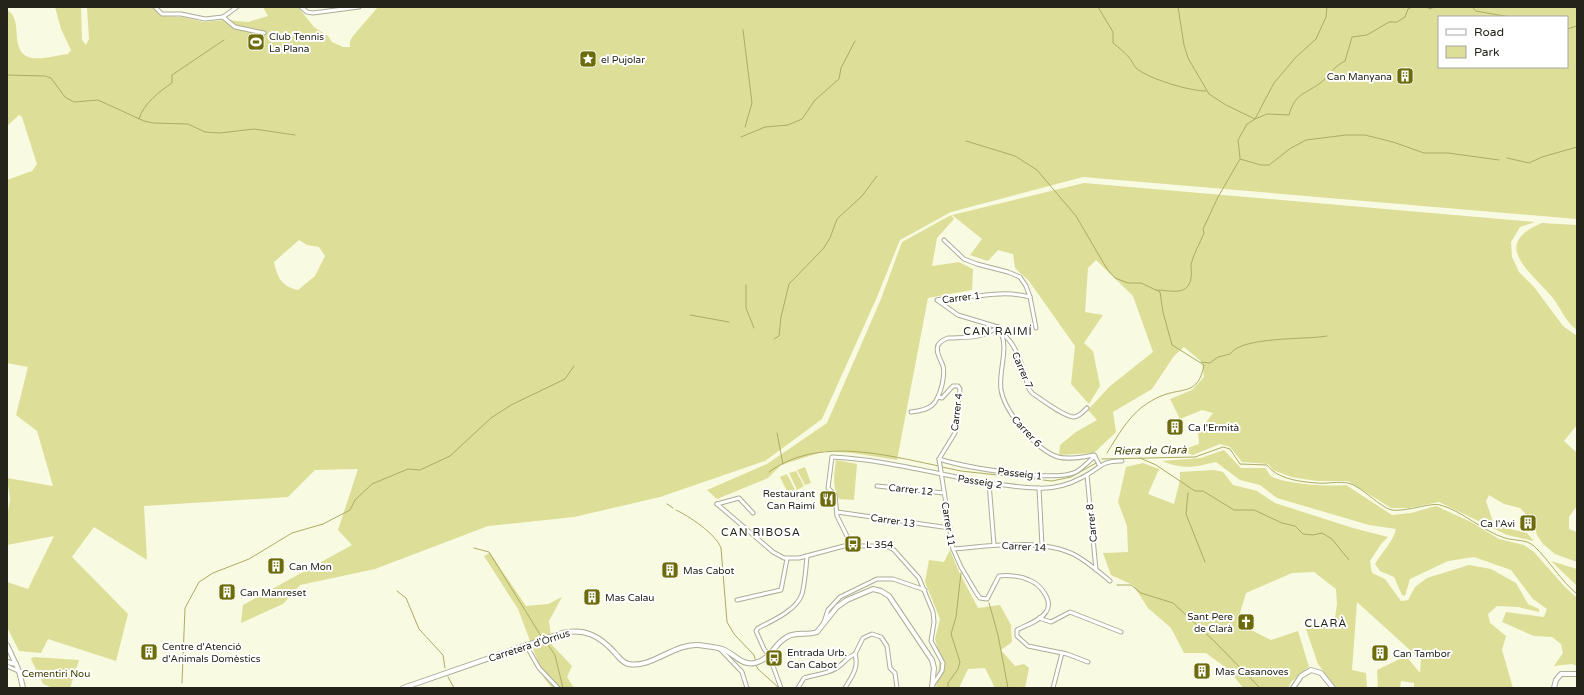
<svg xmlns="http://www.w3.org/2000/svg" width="1584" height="695" viewBox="0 0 1584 695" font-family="'Varela Round',sans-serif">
<rect width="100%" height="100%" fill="#f9fae2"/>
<g fill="#ddde98" fill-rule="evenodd">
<path d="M55,7H81L82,40L86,45L89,39L87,7H152L162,16L182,17L204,22L225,20L248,22L268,16L263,7H298L314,27L328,36L332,42L343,47H350V41L353,36L378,7H1577V219L1083,177L951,212L900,240L877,297L822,419L765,461L660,497L574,517L488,526L375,569L300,585L283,604L241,623L243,605L352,545L338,530L358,469L315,470L288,497L144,506L147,560L94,527L72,557L128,614L116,661L48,639L41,653L19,651L7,627V582L28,589L54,536L7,545V518L10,499L7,478L53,486L37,431L16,415L28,367L7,363V180L32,171L37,164L22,117L19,115L7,126V10C24,19 9,49 28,57C39,61 57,55 68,54L71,50L61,29ZM1439,17H1567V67H1439ZM299,240L307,245L319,247L325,256L315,276L298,290C282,287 277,277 274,262Z"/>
<path d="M1084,183L1535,222L1520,227L1511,242L1512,257L1519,272L1534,287L1563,326L1577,336V425L1564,441L1577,453V506L1569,517V529L1577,532V562L1555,554L1543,544L1537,535L1533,522L1520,508L1504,504L1489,495L1486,501L1494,525L1527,533L1534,541L1507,535L1439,502L1409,508H1391L1348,481H1317L1291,477L1273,470L1268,464L1242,462L1230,447L1220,444L1193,455L1179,451L1199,444L1198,433L1213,413L1202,410L1180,419L1170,399L1192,390L1204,377L1202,362L1184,347L1174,356L1152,389L1113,412L1116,432L1094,453L1059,455L1060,445L1076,432L1097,420L1088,410L1109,387L1153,352L1133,296L1096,260L1088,268L1085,312L1103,315L1084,343L1093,351L1100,386L1089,404L1071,384L1075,346L1029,281L1015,268L1013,254L998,250L988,261L970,255L982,239L952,215Z"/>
<path d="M951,215L954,219L937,238L932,266L959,262L973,269L972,290L928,298L897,460L853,453L825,451L781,465L768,478L717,499L707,490L767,464L827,423L881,299L902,242Z"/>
<path d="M1542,223L1577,225V330C1566,322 1561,309 1553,298C1533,273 1488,245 1542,223Z"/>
<path d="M1224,450L1241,468H1265C1267,470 1269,474 1271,476C1283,484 1331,487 1346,485L1392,515L1411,513L1436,506L1471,522L1499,539L1524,545L1534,552L1564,586L1577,598V666L1572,664L1554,666L1563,653L1561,644L1552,637L1534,636L1502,622L1506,612L1544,617L1547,609L1533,599L1511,570L1474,557L1448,561L1410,579L1405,596L1402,595L1394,577L1380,571L1375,564C1382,552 1393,542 1396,529L1369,525L1277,498L1260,485L1240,480L1216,462C1193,467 1185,470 1162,461L1201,458Z"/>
<path d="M836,460L857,464L854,500L839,499C832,486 834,475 836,460Z"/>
<path d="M1143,463L1159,469L1148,494L1174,504L1180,480V472L1214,470L1223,472L1233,485L1257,491L1275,503L1353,528L1388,537L1381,544L1370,561L1372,573L1385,579L1401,601L1408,600L1415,587L1427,578L1469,565L1491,569L1516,583L1528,604L1539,609V612L1518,607L1497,606L1488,614L1490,623L1506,636L1502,650L1513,688H1414V683L1401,681L1400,688H1378L1377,670L1406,656L1420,673L1421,660L1357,602L1352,670L1366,673L1367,688H1336L1318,664L1306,629L1334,624L1337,604L1336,589L1314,572L1292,573L1246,593L1237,623L1271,640L1298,631L1309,667L1291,682L1288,688H1243L1229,670L1206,653H1184L1171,628L1148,608L1133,585L1111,575L1103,553L1128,552L1127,526L1118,502L1126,467Z"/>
<path d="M805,467L811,483L805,485L797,470Z"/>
<path d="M796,471L804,486L797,490L789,473Z"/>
<path d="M787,474L795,490L788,493L780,477Z"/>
<path d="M950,550L959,572L978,608L1000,605L1011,625L1012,642L1001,650L1015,666L1024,664L1029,668L1025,688H995L985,668L968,669L959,688H936L940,658L935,639L940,619L925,582L929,560L944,562Z"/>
<path d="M490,553L526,606L548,604L562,597L549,621L552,645L572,666L567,677L574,688H552L544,678L518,609L484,556Z"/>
<path d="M1551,561L1577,569V586Z"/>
<path d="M33,657L79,660L70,688H53L43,684L31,659Z"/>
</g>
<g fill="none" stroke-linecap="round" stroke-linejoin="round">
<g stroke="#acac62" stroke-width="1">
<path d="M1098,7L1113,32V43C1119,48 1127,54 1131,60C1133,63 1134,66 1136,68C1149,79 1189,91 1206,91"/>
<path d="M1178,7L1184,45L1188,58L1209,94L1226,105L1255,119L1267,114L1289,115C1295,94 1303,95 1319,84C1329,77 1330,69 1345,61L1352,37L1367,35L1389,22H1397L1405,17L1408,9L1412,7"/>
<path d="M1427,7L1430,9L1434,7"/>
<path d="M1472,7L1476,11L1510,17"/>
<path d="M1567,29L1577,26"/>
<path d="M743,30L752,103L745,127"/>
<path d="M7,75L45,76L51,78L65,97L74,102L98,100L144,121L153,123L188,124L205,132L220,133L254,129L295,135"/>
<path d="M139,119C143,104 160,91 172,83V75L224,40"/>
<path d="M741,137L765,127L788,125L802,119L815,100L839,79L841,68L855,41"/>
<path d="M966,141L1015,156L1037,170L1076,216L1107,269L1115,278L1128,283H1141L1160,292L1163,312L1172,345L1204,365C1198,396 1183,387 1161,396C1155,398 1148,403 1142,407C1127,419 1117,437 1107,453"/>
<path d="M1240,158L1238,140L1247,124L1255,119L1274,83L1296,57L1316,39L1326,17L1327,7"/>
<path d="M1507,158L1529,163L1542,157L1577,147"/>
<path d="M746,285V308L754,328"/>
<path d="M1156,290C1170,290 1188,297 1191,278C1192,274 1191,269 1191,265C1193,255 1200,243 1204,233L1203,229L1218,197L1240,159L1261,165H1269L1291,148L1306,140L1346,135H1365L1393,142L1424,153H1448L1499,160"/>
<path d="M690,315L729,322"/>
<path d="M774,339L779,336L781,317L789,284L823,249L830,238L837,219L862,196L877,176"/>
<path d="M1201,362L1210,363L1218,357L1230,354C1242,336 1306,340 1327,336"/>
<path d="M777,433L783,464"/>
<path d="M1140,458L1156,465L1195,491H1203L1234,510H1254L1282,523L1295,526L1303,534L1313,535L1322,533L1332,539L1349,560"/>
<path d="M1102,459L1195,457L1223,447L1230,449L1240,464L1267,465C1277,479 1301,482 1317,483C1327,484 1338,481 1348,483C1362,486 1380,508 1392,510C1406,512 1432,502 1440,505C1461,510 1484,532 1505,538C1515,541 1526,539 1534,546C1550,561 1560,580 1577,594"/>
<path d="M942,467L961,471L1052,481L1071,477L1096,463"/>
<path d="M769,472C818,436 885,455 939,466"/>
<path d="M1188,493L1186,514L1205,562"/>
<path d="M667,504L673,508"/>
<path d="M676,510C689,516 716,534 721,548L727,622L734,634L754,655L755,659"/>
<path d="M474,548L489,552L541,636"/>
<path d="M1117,585H1131L1141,593L1173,603L1214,641L1260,688"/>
<path d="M397,591L406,598L419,629L443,655L445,668"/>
<path d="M989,603L998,635L1008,688"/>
<path d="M546,642L555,655L563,688"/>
<path d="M756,665L758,669L779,688"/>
<path d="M448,677L454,688"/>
<path d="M182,683L185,608L199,582L213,573L249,559L292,533L323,524L350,510L355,500L372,484L408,469L420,470L450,456L491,418L511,405L565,379L574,366"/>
<path d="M948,688V683L958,669L960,662L951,634L956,617L961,573"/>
</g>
<g stroke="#acad97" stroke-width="5">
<g id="street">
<path d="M155,7L162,14H181L205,19L223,17L235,27L264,33"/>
<path d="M301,7L307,12L313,13L359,7"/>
<path d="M223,17L237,7"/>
<path d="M944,240L964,259L977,264L1008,272L1020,277L1026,286L1030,297L1036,328"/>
<path d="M998,327C1011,346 998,369 1001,390C1005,412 1036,450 1058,457C1069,460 1083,457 1094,455L1100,466"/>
<path d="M998,327L958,315L937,300C950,297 963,297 977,296C996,294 1011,292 1030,297"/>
<path d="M1003,334C1019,347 1023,371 1029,389L1032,393C1041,399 1064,417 1074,417C1080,416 1083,412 1087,408"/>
<path d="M938,397L942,398L953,386H958L960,389L955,433L939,459"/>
<path d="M911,412C931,410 937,405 942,385C943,379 945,372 943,366C941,360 935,352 938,345C940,342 945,339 948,338C968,337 981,339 998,327"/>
<path d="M939,459L953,549L961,567L977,594L980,598L987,599L999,576C1008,575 1021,576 1029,580C1040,584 1054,601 1046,612C1040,621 1026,625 1017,630V636L1028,646L1067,654L1088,662"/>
<path d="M939,459C964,467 1054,483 1076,472C1083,468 1089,461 1095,456"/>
<path d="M1087,475L1096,570"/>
<path d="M989,483L994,545"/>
<path d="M877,486L944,493"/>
<path d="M1039,488L1042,546"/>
<path d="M717,504L773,552L784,558H799L844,546H882L889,547L894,550L919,578L933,612L934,622L931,641L943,663L942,671L932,686"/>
<path d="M717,504L739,498L753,513"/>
<path d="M837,512L950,528"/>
<path d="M852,546L837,516L835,495L828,488L832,457C901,460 968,485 1037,488C1052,489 1068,485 1081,478C1099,470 1100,460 1122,461"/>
<path d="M953,549C989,546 1042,538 1075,555C1088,562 1099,572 1110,581"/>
<path d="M737,600L781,590L787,559"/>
<path d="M1039,618L1051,622L1070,612L1121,632"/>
<path d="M824,622L828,610L840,597L877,579H893L925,590"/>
<path d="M526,645L539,668L558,688"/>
<path d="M719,648L742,672L747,688"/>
<path d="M7,666L18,671"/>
<path d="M781,688L769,655L764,649L756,631L758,628C772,621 797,610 802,594C805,583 806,568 807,556"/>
<path d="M798,688L804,678C813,675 826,674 835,669C843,665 847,657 855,654L863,638L872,634L881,637L887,646L890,668L895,673L897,688"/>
<path d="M845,688C852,676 859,668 855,654"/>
<path d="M1053,688L1062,653"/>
</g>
</g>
<g stroke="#acad97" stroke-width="6">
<g id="secondary">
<path d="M7,645L19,671L23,688"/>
<path d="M7,662L16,664"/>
<path d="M403,688L562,633C585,628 600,636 615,653C619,657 622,663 629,664C650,669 675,643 698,645C706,646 715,647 722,649C734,653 741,666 755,663C771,659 774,644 787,637C796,631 807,636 817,632L837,607L847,600L873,589L881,591L889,596L932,660L934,668L932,688"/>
<path d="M1293,688L1301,676L1311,670L1321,673L1333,688"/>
<path d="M1554,688L1556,680L1561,674H1577"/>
</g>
</g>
<use href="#street" stroke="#fff" stroke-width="3"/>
<use href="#secondary" stroke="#fff" stroke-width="4"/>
</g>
<defs>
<g id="stadium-square" transform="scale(0.9)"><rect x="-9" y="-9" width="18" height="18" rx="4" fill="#6d6c0a" stroke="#fff"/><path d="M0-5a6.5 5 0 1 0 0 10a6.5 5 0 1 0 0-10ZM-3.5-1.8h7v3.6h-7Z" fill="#fff"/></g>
<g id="sight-square" transform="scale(0.9)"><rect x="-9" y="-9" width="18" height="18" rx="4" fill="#6d6c0a" stroke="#fff"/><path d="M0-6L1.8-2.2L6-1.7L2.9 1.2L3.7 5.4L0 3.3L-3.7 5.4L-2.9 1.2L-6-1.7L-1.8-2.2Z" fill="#fff"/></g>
<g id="building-square" transform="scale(0.9)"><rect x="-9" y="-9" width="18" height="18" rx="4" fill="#6d6c0a" stroke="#fff"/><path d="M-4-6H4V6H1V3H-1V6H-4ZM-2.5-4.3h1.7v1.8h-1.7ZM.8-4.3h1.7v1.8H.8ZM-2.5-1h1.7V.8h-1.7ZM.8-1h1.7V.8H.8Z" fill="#fff"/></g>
<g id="restaurant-square" transform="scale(0.9)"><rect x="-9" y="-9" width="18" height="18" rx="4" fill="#6d6c0a" stroke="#fff"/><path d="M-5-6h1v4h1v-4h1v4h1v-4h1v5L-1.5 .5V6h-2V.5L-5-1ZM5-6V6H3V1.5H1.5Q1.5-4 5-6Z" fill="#fff"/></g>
<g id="bus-square" transform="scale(0.9)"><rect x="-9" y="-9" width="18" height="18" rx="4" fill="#6d6c0a" stroke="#fff"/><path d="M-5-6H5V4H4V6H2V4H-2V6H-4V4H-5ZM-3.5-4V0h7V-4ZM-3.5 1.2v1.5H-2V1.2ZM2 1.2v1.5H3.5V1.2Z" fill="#fff"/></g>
<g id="church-square" transform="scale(0.9)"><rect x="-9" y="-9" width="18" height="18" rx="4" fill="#6d6c0a" stroke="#fff"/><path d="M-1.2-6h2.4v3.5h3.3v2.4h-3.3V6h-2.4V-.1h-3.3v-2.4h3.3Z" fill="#fff"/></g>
</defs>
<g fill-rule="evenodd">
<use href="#stadium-square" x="256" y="42"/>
<use href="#sight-square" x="588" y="59"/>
<use href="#building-square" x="1405" y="76"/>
<use href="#building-square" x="1175" y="427"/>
<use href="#restaurant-square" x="828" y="499"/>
<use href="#building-square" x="1528" y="523"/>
<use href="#bus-square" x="853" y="544"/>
<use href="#building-square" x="276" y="566"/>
<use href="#building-square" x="670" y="570"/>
<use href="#building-square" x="227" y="592"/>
<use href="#building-square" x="592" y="597"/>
<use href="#church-square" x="1246" y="622"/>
<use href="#building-square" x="149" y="652"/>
<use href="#building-square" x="1380" y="653"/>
<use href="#bus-square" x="774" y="658"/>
<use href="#building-square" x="1202" y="671"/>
</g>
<g text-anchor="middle" stroke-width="4" stroke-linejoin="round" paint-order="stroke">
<g font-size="10" fill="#24241b" stroke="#fff" text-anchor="start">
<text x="269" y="40">Club Tennis<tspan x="269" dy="12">La Plana</tspan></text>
<text x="601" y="63">el Pujolar</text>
<text x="1392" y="80" text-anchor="end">Can Manyana</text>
<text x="1188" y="431">Ca l'Ermità</text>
<text x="815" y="497" text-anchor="end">Restaurant<tspan x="815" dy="12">Can Raimí</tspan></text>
<text x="1515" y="527" text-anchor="end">Ca l'Avi</text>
<text x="866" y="548">L 354</text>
<text x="289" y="570">Can Mon</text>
<text x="683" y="574">Mas Cabot</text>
<text x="240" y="596">Can Manreset</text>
<text x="605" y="601">Mas Calau</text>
<text x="1233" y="620" text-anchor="end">Sant Pere<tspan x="1233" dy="12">de Clarà</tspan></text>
<text x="162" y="650">Centre d'Atenció<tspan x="162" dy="12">d'Animals Domèstics</tspan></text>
<text x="787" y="656">Entrada Urb.<tspan x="787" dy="12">Can Cabot</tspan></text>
<text x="1393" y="657">Can Tambor</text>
<text x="1215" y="675">Mas Casanoves</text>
</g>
<g font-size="10" fill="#24241b" stroke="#fff">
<text transform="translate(961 297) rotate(-7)" y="4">Carrer 1</text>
<text transform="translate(1023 370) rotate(67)" y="4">Carrer 7</text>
<text transform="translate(956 412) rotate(-83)" y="4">Carrer 4</text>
<text transform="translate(1027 431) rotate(47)" y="4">Carrer 6</text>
<text transform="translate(1020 473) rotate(7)" y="4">Passeig 1</text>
<text transform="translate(980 481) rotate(9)" y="4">Passeig 2</text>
<text transform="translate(911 489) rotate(6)" y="4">Carrer 12</text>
<text transform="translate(893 520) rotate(8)" y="4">Carrer 13</text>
<text transform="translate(1091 523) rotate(-96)" y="4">Carrer 8</text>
<text transform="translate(949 524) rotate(81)" y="4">Carrer 11</text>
<text transform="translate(1024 546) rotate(3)" y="4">Carrer 14</text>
<text transform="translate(529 645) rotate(-18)" y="4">Carretera d'Òrrius</text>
</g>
<g font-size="10" fill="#414003" stroke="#fff">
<text x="56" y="677">Cementiri Nou</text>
</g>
<g font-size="11" letter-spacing="1" fill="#24241b" stroke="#fff">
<text x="998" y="335">CAN RAIMÍ</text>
<text x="761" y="536">CAN RIBOSA</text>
<text x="1326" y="627">CLARÀ</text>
</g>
<g font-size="11" font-style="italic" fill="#434306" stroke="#fff">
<text transform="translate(1150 450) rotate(-1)" y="4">Riera de Clarà</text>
</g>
</g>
<rect width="1584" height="695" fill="none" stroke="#24241b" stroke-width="16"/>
<rect x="1438" y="16" width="130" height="52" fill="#ffffff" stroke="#a7a7a4"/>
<rect x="1446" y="29" width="20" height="6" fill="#ffffff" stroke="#a7a7a4"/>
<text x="1474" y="36" font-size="12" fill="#24241b">Road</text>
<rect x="1446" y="46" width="20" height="12" fill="#ddde98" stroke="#a7a7a4"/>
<text x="1474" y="56" font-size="12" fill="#24241b">Park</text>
</svg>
